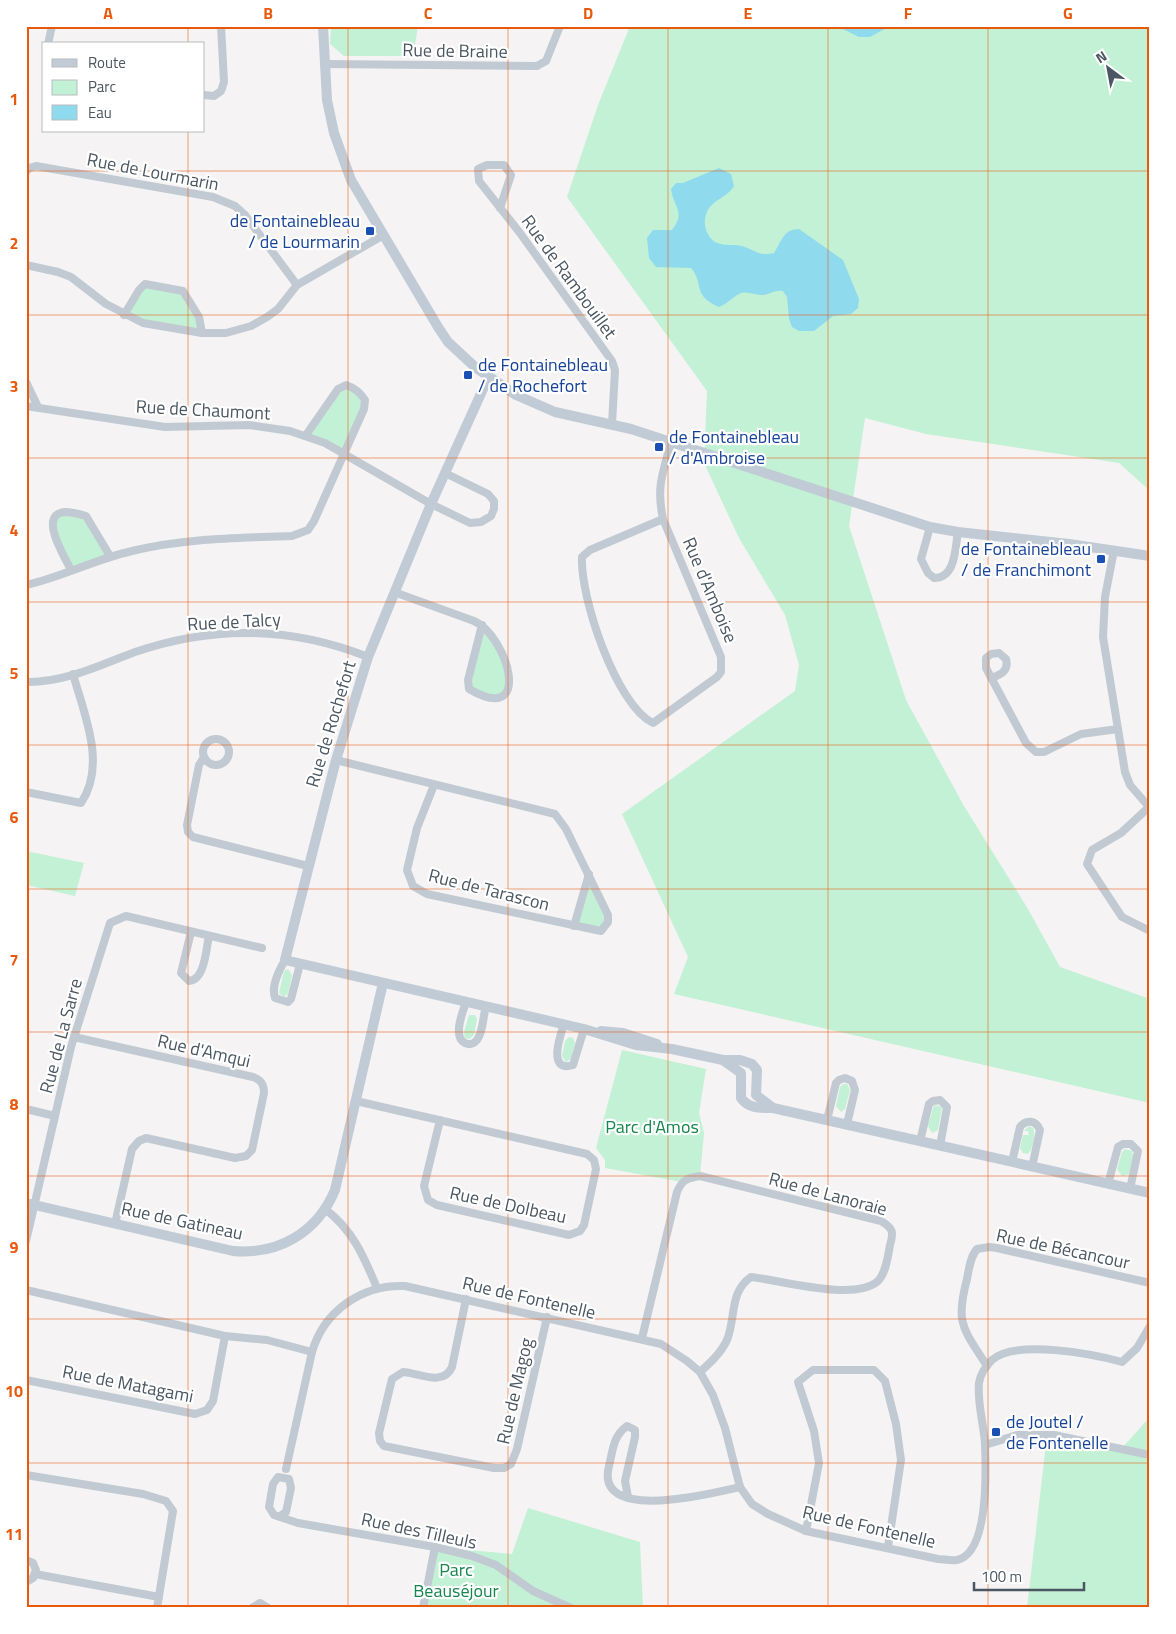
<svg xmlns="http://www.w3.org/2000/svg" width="1176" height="1634" viewBox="0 0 1176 1634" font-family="'Titillium Web',sans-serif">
<rect width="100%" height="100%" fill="#f5f3f3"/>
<g fill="#c3f1d5">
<path d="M331,26H418L413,56H344L330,44Z"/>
<path d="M630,26H1150V491L1119,463L926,434L865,418L849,526L906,700L964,806L1028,909L1060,967L1150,999V1103L674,994L688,957L622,814L795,691L799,665L785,615L739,538L704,463L707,391L567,197L598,105Z"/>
<path d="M145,284L183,291L202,333L124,315Z"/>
<path d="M346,385L365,400L342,453L306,435Z"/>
<path d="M57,515L86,516L110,556L71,570L52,528Z"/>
<path d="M482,625L498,644L508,689L497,699L469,689Z"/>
<path d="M26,851L84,863L75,896L26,885Z"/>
<path d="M589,874L608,915L601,931L574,926Z"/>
<path d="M288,969L292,975L288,994L284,997L279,993L284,971Z"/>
<path d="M469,1015H475L477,1019L474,1035L469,1039L465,1038L464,1032Z"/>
<path d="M569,1037L573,1038L575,1043L571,1059L566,1062L562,1056L565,1041Z"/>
<path d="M622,1050L706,1069L699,1113L704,1133L700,1176L682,1182L605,1168V1160L596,1148Z"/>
<path d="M843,1084H847L850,1090L845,1109L841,1112L836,1106L840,1087Z"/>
<path d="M935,1105L942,1107L938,1130L932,1133L928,1126L933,1108Z"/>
<path d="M1029,1126L1033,1128C1036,1135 1033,1148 1028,1154L1023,1153L1020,1148L1023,1135H1029L1028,1131H1024Z"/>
<path d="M1125,1149L1132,1151L1133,1156L1129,1174L1122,1176L1117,1169L1122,1152Z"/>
<path d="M1150,1417V1608H1027L1047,1435L1122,1448Z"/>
<path d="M528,1508L640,1542L643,1608H424L435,1547L512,1554Z"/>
</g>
<g fill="#90daee">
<path d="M818,26H890L870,37H859L843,29Z"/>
<path d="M719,168L731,174L734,186C728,197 712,200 707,212C704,219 704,227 708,234C716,250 732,242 745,247C757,252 761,256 774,253C782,241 783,229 799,229L843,260L859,299L858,308L851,314L833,316L814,331H799L792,327L789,319L787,297L783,291C774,290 771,294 763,295C755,296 747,290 739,294C732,298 727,304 719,307C691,295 705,284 691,268L656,267L649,258L647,238L653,230H672C686,211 674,209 671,189L676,183H683Z"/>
</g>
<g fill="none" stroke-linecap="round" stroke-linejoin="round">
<g stroke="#c1cad2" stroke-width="8">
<path d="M48,44L52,26"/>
<path d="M324,64L537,66L546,61L560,26"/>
<path d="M204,95L214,96L221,91L224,82L221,26"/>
<path d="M26,172L29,168L36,166L213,197L235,206L245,215L297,285"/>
<path d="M500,208L511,175L504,165H487L478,169L479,181L520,233L612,361L615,370L612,424"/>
<path d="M26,265L58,272L71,277L106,304L143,323L202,333H226L251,326L267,317L278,309L297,285L382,236"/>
<path d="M124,315L139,290L145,284L183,291L199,317L202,333"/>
<path d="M26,382L38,407"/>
<path d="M26,406L165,427L249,425L290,431L325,443L431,504L470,523L481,522L491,516L494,509V501L488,494L445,473"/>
<path d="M663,519L590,550L582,557C580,597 616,705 653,723L717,677L721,672V657L663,519C656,486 663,473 671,442"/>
<path d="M930,527L921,559L928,573L934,578C956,578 955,548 958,532"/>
<path d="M1114,550L1105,597L1103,637L1125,772L1130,785L1150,808"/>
<path d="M71,570C66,559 36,513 66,512C72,512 79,514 86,516L110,556"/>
<path d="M26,585C62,577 96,559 132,551C185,538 238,538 292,536L308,530L314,521L364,409L365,400C360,392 355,388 346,385L338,389L306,435"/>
<path d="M394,592L474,621C508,636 534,727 469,689L468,680L482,625"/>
<path d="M992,678C1001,674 1009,671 1006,659L999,653L991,654L986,658V668L1026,743L1036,752H1044L1081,734L1118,729"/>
<path d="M26,682C64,683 100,665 135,652C214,625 290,626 368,657"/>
<circle cx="216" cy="752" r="13"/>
<path d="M204,757L199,765L187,825L188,832L193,837L308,866"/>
<path d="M336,760L555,814L566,829L608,915V922L601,931L427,894L413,886L407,870L417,828L434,785"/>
<path d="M26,792L81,803C107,765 84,714 73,674"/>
<path d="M1149,807L1121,833L1092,850L1087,864L1122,917L1150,931"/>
<path d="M574,926L589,874"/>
<path d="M191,932L181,973L189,981C205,980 206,949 209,936"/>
<path d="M285,960C279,970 271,987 275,998L288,1002L291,999L300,964"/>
<path d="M466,1002C463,1011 452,1037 465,1043C469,1045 473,1044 476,1041C483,1034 483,1016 486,1006"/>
<path d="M564,1024C560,1036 547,1073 573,1065L584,1029"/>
<path d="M74,1037L253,1077C261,1080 264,1084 264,1093L252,1150L246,1156L235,1158L146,1138L139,1141L132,1149L115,1224"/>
<path d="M356,1101L587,1154L594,1160L596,1169L584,1225L580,1231L569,1235L437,1205L428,1200L424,1186L440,1120"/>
<path d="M26,1109L55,1116"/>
<path d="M827,1120L836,1083L839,1080L845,1078L852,1081L855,1090L847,1124"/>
<path d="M920,1141L929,1104L933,1101L940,1100L947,1107L940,1146"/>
<path d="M1012,1162L1020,1127C1026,1119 1036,1120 1040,1130L1032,1167"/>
<path d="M1108,1184L1118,1147L1123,1144H1131L1138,1151L1130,1189"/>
<path d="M325,1209C353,1230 364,1257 377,1288"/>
<path d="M26,1241L71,1047L110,923L126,916L262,948"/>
<path d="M26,1290L225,1336L213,1401L207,1410L195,1414L26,1380"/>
<path d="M466,1299L452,1367C443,1387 419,1373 403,1372L392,1379L379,1433L380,1441L384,1446L494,1468H504L511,1464L517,1449L547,1317"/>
<path d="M225,1336L267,1340L312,1352"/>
<path d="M642,1338L677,1192C682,1180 687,1178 700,1176L881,1221C893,1228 894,1232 890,1245C888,1256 886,1273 878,1281C855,1302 780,1280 751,1277C729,1292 736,1318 727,1340C721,1353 710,1363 700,1372"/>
<path d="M987,1366C963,1328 955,1324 967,1279C969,1269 970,1257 977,1249L989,1247L997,1248L1150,1283"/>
<path d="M985,1445L1017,1435H1054L1150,1455"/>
<path d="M286,1469L312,1352C324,1311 362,1284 405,1286L661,1344L687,1361L700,1372L713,1395L725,1428L740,1487L752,1504L768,1514L806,1531L938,1559C943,1559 951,1561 957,1560C989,1553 986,1470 985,1444C984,1425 977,1403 979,1383C980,1375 986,1366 992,1360C1016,1339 1093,1354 1122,1362L1137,1348L1150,1326"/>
<path d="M26,1475L143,1494L166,1501L173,1511L157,1608"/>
<path d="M628,1497L625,1481L635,1437V1430L627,1426C613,1436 613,1450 609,1466C594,1524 713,1493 740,1487"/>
<path d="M280,1516L286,1512L291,1488L289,1479L278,1477L273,1484L269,1507L274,1515L298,1523L435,1547L472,1556L496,1565L533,1591L571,1608"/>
<path d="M806,1531L819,1463L814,1431L798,1382L813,1370H874L885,1381L896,1424L901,1460L888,1547"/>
<path d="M26,1560L33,1563L36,1570L33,1578L26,1582"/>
<path d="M35,1574L159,1597"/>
<path d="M252,1608L260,1603L268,1608"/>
<path d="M423,1608L435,1547"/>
</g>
<g stroke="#c1cbd6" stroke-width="10">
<path d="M323,26L327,100L334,133L351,180L438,327L448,342L475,367L516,395L555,412L631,429L930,527L958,532L1069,544L1150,556"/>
<path d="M488,378L431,504L368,657L336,760L285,960L584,1029L636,1045L672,1049L723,1060H740L752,1064L757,1070L756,1095L773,1108"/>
<path d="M601,1031L623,1033L657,1044"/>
<path d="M724,1061L741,1073V1098C749,1109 761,1108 773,1108L1150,1193"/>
<path d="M26,1203L233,1251C278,1255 317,1233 335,1190L383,983"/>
</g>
</g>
<path fill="none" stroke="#e8590c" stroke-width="1" stroke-opacity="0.55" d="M188,26V44M348,26V1608M508,26V1608M668,26V1608M828,26V1608M988,26V1608M188,131V1608M26,171H1150M26,315H1150M26,458H1150M26,602H1150M26,745H1150M26,889H1150M26,1032H1150M26,1176H1150M26,1319H1150M26,1463H1150"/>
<g fill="#1a4fb4" stroke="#fff" stroke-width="2">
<rect x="365" y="226" width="10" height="10" rx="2.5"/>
<rect x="463" y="370" width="10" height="10" rx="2.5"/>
<rect x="654" y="442" width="10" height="10" rx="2.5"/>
<rect x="1096" y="554" width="10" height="10" rx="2.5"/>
<rect x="991" y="1427" width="10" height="10" rx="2.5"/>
</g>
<g text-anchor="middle" stroke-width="4.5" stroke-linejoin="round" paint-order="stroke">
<g font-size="18" fill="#4a5661" stroke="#fff">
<text transform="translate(455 51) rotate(1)" y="6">Rue de Braine</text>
<text transform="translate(153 172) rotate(11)" y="6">Rue de Lourmarin</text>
<text transform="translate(569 277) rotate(54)" y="6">Rue de Rambouillet</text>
<text transform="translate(203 410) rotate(3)" y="6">Rue de Chaumont</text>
<text transform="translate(710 590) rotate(67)" y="6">Rue d'Amboise</text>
<text transform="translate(234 622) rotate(-3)" y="6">Rue de Talcy</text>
<text transform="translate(331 724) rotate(-73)" y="6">Rue de Rochefort</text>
<text transform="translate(489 890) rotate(14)" y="6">Rue de Tarascon</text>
<text transform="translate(61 1036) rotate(-75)" y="6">Rue de La Sarre</text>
<text transform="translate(204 1051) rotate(13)" y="6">Rue d'Amqui</text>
<text transform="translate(828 1194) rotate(15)" y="6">Rue de Lanoraie</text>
<text transform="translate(508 1205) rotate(12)" y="6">Rue de Dolbeau</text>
<text transform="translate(182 1221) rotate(12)" y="6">Rue de Gatineau</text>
<text transform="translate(1063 1249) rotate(12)" y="6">Rue de Bécancour</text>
<text transform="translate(529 1298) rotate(13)" y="6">Rue de Fontenelle</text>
<text transform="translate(128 1384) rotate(11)" y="6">Rue de Matagami</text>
<text transform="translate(515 1391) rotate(-77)" y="6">Rue de Magog</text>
<text transform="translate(869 1527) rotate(13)" y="6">Rue de Fontenelle</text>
<text transform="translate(419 1531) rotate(12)" y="6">Rue des Tilleuls</text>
</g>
<g font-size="18" fill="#164399" stroke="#fff" text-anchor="start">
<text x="360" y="227" text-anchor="end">de Fontainebleau<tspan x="360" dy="21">/ de Lourmarin</tspan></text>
<text x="478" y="371">de Fontainebleau<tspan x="478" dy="21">/ de Rochefort</tspan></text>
<text x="669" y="443">de Fontainebleau<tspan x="669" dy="21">/ d'Ambroise</tspan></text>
<text x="1091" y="555" text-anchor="end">de Fontainebleau<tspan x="1091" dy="21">/ de Franchimont</tspan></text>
<text x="1006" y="1428">de Joutel /<tspan x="1006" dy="21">de Fontenelle</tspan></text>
</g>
<g font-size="18" fill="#17864f" stroke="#fff">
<text x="652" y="1133">Parc d'Amos</text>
<text x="456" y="1576">Parc<tspan x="456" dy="21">Beauséjour</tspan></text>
</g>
</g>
<rect width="1176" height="1634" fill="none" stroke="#ffffff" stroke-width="55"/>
<rect x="42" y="42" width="162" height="90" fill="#ffffff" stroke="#b7bbc0"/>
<rect x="52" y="59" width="25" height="8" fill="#c1cbd6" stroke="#b7bbc0"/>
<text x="88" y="68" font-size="15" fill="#4a5661">Route</text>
<rect x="52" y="80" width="25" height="15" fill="#c3f1d5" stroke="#b7bbc0"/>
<text x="88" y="92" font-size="15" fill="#4a5661">Parc</text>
<rect x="52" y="105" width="25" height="15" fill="#90daee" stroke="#b7bbc0"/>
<text x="88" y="118" font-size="15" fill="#4a5661">Eau</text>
<g transform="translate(1108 68) rotate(328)" stroke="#ffffff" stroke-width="4" paint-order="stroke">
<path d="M0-4L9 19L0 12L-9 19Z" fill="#4a5661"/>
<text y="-8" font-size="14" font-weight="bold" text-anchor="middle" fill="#4a5661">N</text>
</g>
<path d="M974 1582v8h110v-8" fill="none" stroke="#4a5661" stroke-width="2.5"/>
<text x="981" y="1582" font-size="15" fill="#4a5661" stroke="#ffffff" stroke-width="4" paint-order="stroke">100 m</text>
<rect x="28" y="28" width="1120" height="1578" fill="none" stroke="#e8590c" stroke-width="2"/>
<g font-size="16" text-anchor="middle" font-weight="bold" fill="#e8590c">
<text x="108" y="19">A</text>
<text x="268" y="19">B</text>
<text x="428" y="19">C</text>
<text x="588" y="19">D</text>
<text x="748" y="19">E</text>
<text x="908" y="19">F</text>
<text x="1068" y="19">G</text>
<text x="14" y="105">1</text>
<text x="14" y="249">2</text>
<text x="14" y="392">3</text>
<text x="14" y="536">4</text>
<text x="14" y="679">5</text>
<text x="14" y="823">6</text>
<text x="14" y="966">7</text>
<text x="14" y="1110">8</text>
<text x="14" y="1253">9</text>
<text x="14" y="1397">10</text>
<text x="14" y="1540">11</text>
</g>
</svg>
